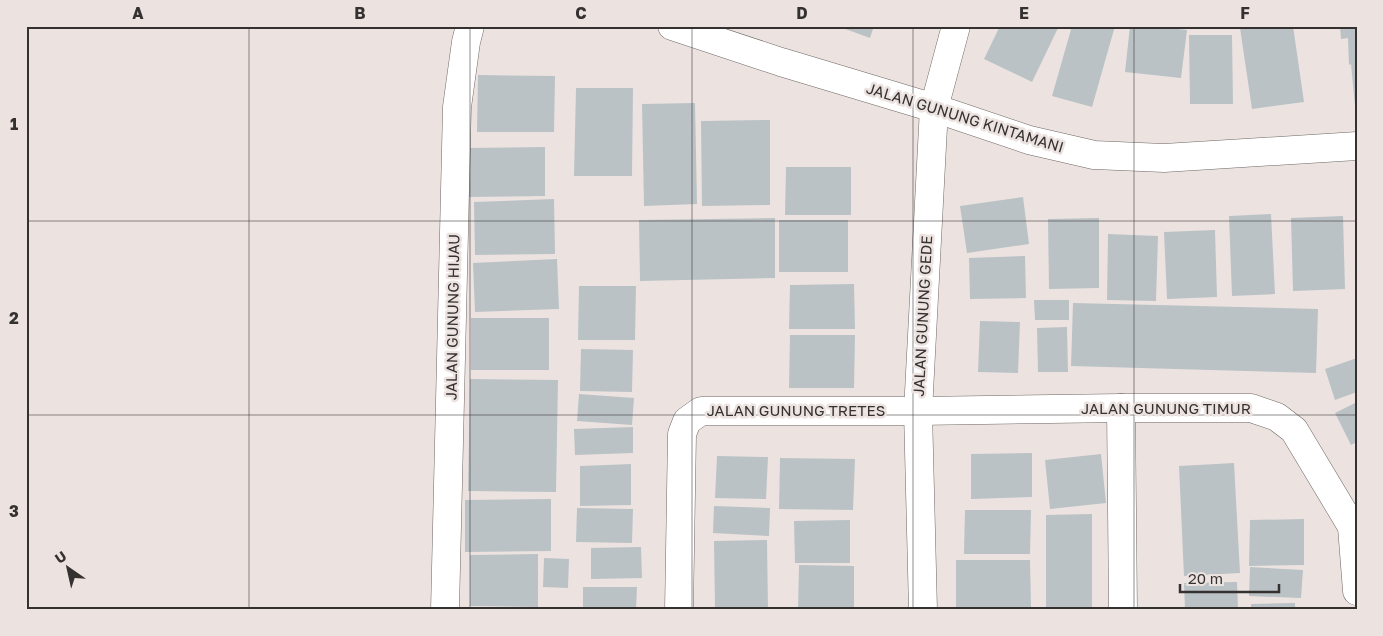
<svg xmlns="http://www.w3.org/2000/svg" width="1383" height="636" viewBox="0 0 1383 636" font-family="'Golos Text',sans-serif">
<rect width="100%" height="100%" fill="#ece3e0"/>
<g fill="#bac2c6">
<path d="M837,26H874L870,38Z"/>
<path d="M1000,26H1059L1032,82L984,59Z"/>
<path d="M1072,26H1115L1092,107L1052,96Z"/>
<path d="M1130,26H1151L1187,30L1181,78L1125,72Z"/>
<path d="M1253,26H1293L1304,102L1252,109L1240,28Z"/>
<path d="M1340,26H1357V106H1355L1351,64L1349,65L1348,38L1341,39Z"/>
<path d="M1189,35H1232L1233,104H1190Z"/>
<path d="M478,75L555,76L554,132H477Z"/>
<path d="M576,88H633L632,176H574Z"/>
<path d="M695,103L697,204L644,206L642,104Z"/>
<path d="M770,120V205L702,206L701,121Z"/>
<path d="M545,147V196L466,197L465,148Z"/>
<path d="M786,167H851V215H785Z"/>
<path d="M1023,197L1029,244L967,253L960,206Z"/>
<path d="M554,199L555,254L475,255L474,202Z"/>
<path d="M1271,214L1275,294L1232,296L1229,216Z"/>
<path d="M1343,216L1345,289L1293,291L1291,218Z"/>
<path d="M775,218V278L640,281L639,220Z"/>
<path d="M1099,218V288L1049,289L1048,219Z"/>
<rect x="779" y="220" width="69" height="52"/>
<path d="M1215,230L1217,297L1167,299L1164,232Z"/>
<path d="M1108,234L1158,236L1156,301L1107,300Z"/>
<path d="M1025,256L1026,298L970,299L969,258Z"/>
<path d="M557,259L559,309L475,312L473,263Z"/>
<path d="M854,284L855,329H789L790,285Z"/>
<path d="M579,286H636L635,340H578Z"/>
<path d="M1034,300H1069V320H1035Z"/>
<path d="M1073,303L1318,309L1316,373L1071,366Z"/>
<rect x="471" y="318" width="78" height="52"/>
<path d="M980,321L1020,322L1018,373L978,372Z"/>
<path d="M1067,327L1068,372H1038L1037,328Z"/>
<path d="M790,335H855L854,388H789Z"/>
<path d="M581,349L633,350L632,392L580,391Z"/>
<path d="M1357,358V392L1335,400L1325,369Z"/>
<path d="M470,379L558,380L556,492L468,491Z"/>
<path d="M579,394L634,398L632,425L577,421Z"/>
<path d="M1357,402V442L1351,445L1335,413Z"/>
<path d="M633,427V453L575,455L574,429Z"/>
<path d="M1032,453V497L971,499V454Z"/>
<path d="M1101,454L1106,503L1050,509L1045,460Z"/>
<path d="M717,456L768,457L766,499L715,498Z"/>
<path d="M780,458L855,459L853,510L779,509Z"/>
<path d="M1234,463L1240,573L1184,576L1179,466Z"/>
<path d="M631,464V505L580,506V466Z"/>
<path d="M551,499V551L465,552V500Z"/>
<path d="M714,506L770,508L769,536L713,533Z"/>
<path d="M577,508L633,509L632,543L576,542Z"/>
<path d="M965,510H1031L1030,554H964Z"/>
<path d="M1092,514V610H1046V515Z"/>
<path d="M1304,519V565L1249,566L1250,520Z"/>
<path d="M850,520V563H795L794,521Z"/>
<path d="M767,540L768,610H715L714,541Z"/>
<path d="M641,547L642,578L591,579V548Z"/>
<path d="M538,554V607L470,606V555Z"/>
<path d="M544,558L569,559L568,588L543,587Z"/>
<path d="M956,560H1030L1031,608L956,609Z"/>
<path d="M799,565L854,566V610H798Z"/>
<path d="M1250,567L1303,570L1301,598L1249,596Z"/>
<path d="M1237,582L1238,610H1185L1184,583Z"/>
<path d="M583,587H637L636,610H583Z"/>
<path d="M1295,603V610H1251V604Z"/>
</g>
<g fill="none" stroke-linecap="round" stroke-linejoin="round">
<g stroke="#6e6764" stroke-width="29">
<g id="minor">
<path d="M672,26L781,62L934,108L1029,140L1094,155L1164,158L1357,146"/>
<path d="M1121,408L1123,610"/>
<path d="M1352,527L1357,591"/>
<path d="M445,610L457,107L466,42L470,26"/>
<path d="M679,610L682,434L687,421L701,411H918L1121,408H1251L1277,417L1294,430L1357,535"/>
<path d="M923,610L918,411L934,108L956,26"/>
</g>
</g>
<use href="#minor" stroke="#fff" stroke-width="28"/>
</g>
<path fill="none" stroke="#343130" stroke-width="1" stroke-opacity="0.55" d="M249,26V610M470,26V610M692,26V610M913,26V610M1134,26V610M26,221H1357M26,415H1357"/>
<g text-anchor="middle" stroke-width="5" stroke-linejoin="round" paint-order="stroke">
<g font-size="15" fill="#343130" stroke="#ece3e0">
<text transform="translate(965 118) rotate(17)" y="5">JALAN GUNUNG KINTAMANI</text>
<text transform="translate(923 316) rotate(-87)" y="5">JALAN GUNUNG GEDE</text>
<text transform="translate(453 317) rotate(-89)" y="5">JALAN GUNUNG HIJAU</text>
<text x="1166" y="414">JALAN GUNUNG TIMUR</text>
<text x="796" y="416">JALAN GUNUNG TRETES</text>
</g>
</g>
<rect width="1383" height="636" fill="none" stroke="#ece3e0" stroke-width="55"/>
<g transform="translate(68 568) rotate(326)" stroke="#ece3e0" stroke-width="4" paint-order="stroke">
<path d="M0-4L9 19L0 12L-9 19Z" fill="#343130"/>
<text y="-8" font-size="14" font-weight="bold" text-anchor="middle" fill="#343130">U</text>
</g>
<path d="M1180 584v8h99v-8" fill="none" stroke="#343130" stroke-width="2.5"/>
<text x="1188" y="584" font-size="15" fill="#343130" stroke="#ece3e0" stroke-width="4" paint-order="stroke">20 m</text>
<rect x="28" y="28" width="1328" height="580" fill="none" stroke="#343130" stroke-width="2"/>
<g font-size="16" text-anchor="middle" font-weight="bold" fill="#343130">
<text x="138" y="19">A</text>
<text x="360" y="19">B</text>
<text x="581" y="19">C</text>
<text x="802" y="19">D</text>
<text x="1024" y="19">E</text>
<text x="1245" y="19">F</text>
<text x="14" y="130">1</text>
<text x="14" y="324">2</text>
<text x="14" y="517">3</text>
</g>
</svg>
